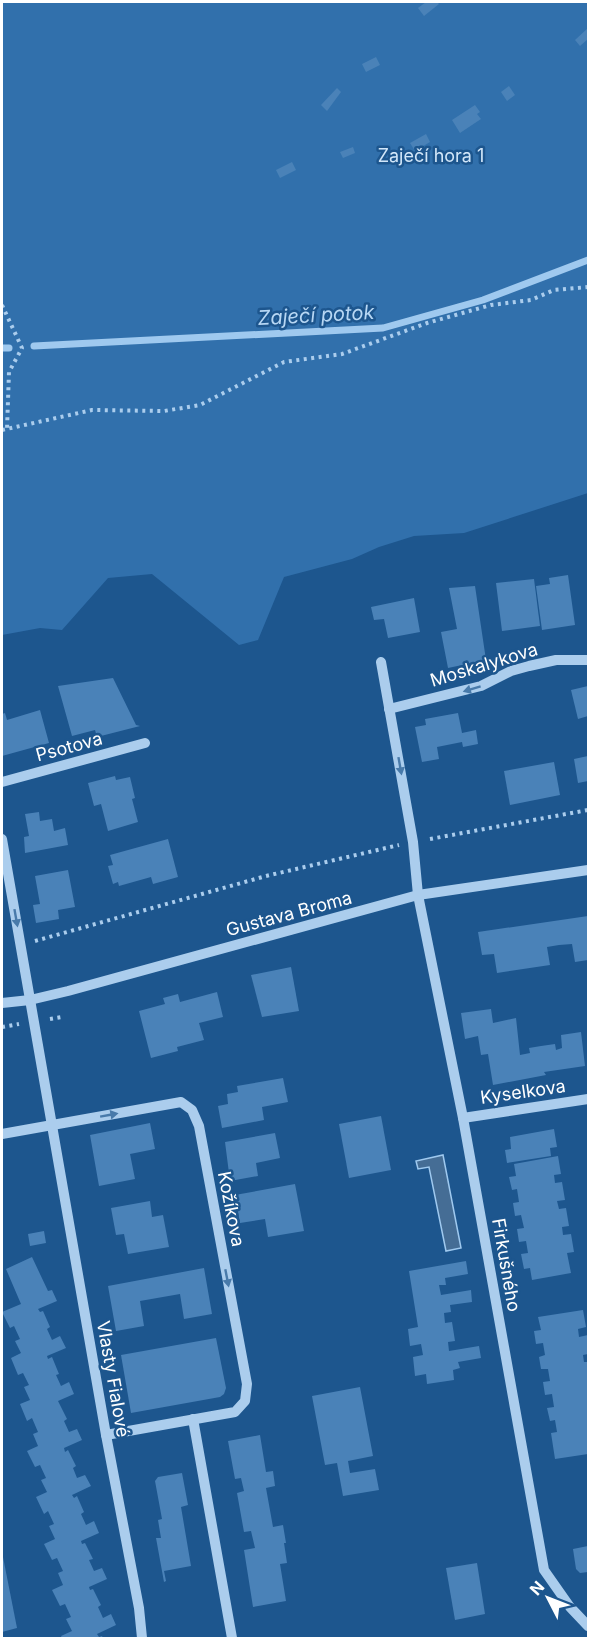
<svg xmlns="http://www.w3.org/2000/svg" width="590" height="1640" viewBox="0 0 590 1640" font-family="Inter,sans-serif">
<rect width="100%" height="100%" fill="#1d568e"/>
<path fill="#3170ac" d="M2,2H588V493L464,533L414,536L379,547L352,559L284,577L258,640L239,645L152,574L108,578L62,630L40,628L2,635Z"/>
<path fill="#456d95" stroke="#9fc9ef" stroke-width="1.5" d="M443,1155L461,1248L446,1251L429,1167L418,1169L416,1161Z"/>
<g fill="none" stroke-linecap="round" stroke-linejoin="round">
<g stroke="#9fc9ef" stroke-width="7">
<path d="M34,346L383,328L483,300L588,260"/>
<path d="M2,348H9"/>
</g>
</g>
<g fill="#4a82b8">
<path d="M426,2H437L439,4L424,16L418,8Z"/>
<path d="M588,28V39L580,46L575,40Z"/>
<path d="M376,57L380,65L366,72L362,64Z"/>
<path d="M509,86L515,95L507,101L501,92Z"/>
<path d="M337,88L341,92L327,111L321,105Z"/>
<path d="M475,105L480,112L477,114L481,119L460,133L452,120Z"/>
<path d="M426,134L430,142L415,151L410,143Z"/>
<path d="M353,147L355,153L343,158L340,152Z"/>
<path d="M292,162L296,170L280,178L276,170Z"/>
<path d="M568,575L575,625L542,630L536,586L550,584L549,578Z"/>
<path d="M534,579L540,626L502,631L496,583Z"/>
<path d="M475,586L486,660L448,668L441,632L457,629L449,588Z"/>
<path d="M414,598L420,632L388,638L384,619L374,620L371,607Z"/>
<path d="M113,678L136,725L140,726L97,737L95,730L72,736L58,686Z"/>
<path d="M588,686V716L578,719L571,690Z"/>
<path d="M40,710L49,743L2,756V714L5,713L7,720Z"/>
<path d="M458,713L462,733L476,730L478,744L463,747L462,742L437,747L439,759L422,762L415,727L426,725L425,719Z"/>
<path d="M588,756V781L578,783L574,759Z"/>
<path d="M554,762L560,795L510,805L504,771Z"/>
<path d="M115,776L116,780L130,777L135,798L132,799L138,822L108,831L101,804L94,806L88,783Z"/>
<path d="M39,812L40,821L52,819L54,831L65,828L68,845L25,853L24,837L29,836L25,814Z"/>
<path d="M168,839L178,877L153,884L151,877L119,886L118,882L113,884L108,866L113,865L110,855Z"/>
<path d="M68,870L75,907L58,910L59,919L36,923L33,905L40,904L35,876Z"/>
<path d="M588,916V960L575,962L572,944L559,945L547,947L550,965L497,973L494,954L482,955L478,932Z"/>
<path d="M291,967L299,1011L262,1017L251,975Z"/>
<path d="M217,992L223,1017L199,1023L204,1040L177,1047L178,1051L151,1058L139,1011L165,1004L163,998L178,994L180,1002Z"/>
<path d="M491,1009L493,1023L516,1018L520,1055L530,1053L529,1048L541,1046L555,1044L556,1050L562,1048L561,1035L581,1032L585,1066L544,1072L546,1075L493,1085L488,1054L481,1055L478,1036L465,1039L461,1013Z"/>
<path d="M283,1078L288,1102L262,1107L264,1120L222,1128L218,1106L228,1104L227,1094L238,1092L237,1086Z"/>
<path d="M381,1116L391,1170L349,1178L339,1124Z"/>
<path d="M150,1123L155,1149L130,1154L135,1179L99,1186L90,1135Z"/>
<path d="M554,1129L557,1147L550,1148L551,1156L507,1163L505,1150L511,1149L510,1137Z"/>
<path d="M275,1133L280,1158L256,1163L258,1176L230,1181L225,1142Z"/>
<path d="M558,1156L561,1174L554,1175L555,1183L562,1182L565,1200L557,1201L559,1209L566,1208L569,1226L562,1227L563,1235L571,1234L574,1252L567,1253L571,1273L532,1280L530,1268L524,1269L521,1254L528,1253L526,1241L519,1242L517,1229L524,1228L521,1215L515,1216L513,1203L519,1202L517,1189L512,1190L509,1177L516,1176L514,1164Z"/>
<path d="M295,1184L304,1231L268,1237L265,1219L240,1223L235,1195Z"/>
<path d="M150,1201L152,1217L163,1215L169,1247L128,1254L124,1234L116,1235L111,1208Z"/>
<path d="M44,1231L46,1243L30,1246L28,1234Z"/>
<path d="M32,1257L48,1291L52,1290L57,1301L38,1309L40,1312L43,1311L50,1327L47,1329L52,1340L60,1336L66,1348L47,1356L48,1359L52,1357L59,1374L56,1375L61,1386L69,1382L74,1394L58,1401L67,1419L64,1421L69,1432L77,1429L82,1440L64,1448L65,1452L68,1450L76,1466L73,1468L77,1478L85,1475L91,1486L72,1495L74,1498L77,1496L84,1512L81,1514L86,1525L94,1521L99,1533L81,1541L82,1544L85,1543L93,1559L89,1560L94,1571L102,1568L107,1579L89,1587L90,1590L93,1589L101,1605L98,1607L103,1618L111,1614L116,1625L97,1634L99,1637L102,1636L103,1638H62L61,1636L72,1631L66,1619L71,1617L65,1604L60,1606L52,1590L63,1585L58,1573L63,1571L57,1558L52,1560L44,1544L55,1539L49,1526L54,1524L48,1511L44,1514L36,1497L47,1492L41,1480L46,1478L40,1465L35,1467L27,1451L38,1446L33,1434L38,1432L32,1418L27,1421L20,1404L30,1400L24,1387L29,1385L23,1373L18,1375L11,1358L21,1353L15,1341L20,1339L14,1326L10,1328L2,1312L21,1304L6,1269Z"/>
<path d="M466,1261L468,1274L445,1278L446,1285H439L441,1295L471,1290L472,1302L450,1305L451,1312L444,1313L445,1323L452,1322L455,1341L448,1342L449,1351L479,1346L481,1358L458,1362L460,1368L453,1370L454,1380L427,1384L426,1374L415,1376L413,1357L423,1355L421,1344L410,1346L408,1329L418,1327L409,1271Z"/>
<path d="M204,1268L212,1314L184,1319L180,1294L140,1301L144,1326L116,1331L108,1286Z"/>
<path d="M583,1310L586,1327L578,1329L579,1337L588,1335V1354L583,1355L584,1362H588V1454L555,1459L551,1433L557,1432L555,1420L550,1421L547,1408L554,1407L552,1394L545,1395L543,1382L550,1381L548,1369H541L539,1357L545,1355L543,1343L536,1344L534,1331L541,1330L538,1317Z"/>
<path d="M216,1338L226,1388L224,1394L220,1397L131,1413L121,1355Z"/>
<path d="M360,1387L373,1456L348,1461L350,1473L375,1469L379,1490L343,1496L337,1463L325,1465L312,1396Z"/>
<path d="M260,1435L266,1472L273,1471L275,1486L266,1488L273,1527L283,1525L286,1543H284L287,1563L280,1564L286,1601L253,1607L244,1550L255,1548L251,1531L244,1532L237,1493L244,1491L241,1478L235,1479L228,1441Z"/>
<path d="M182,1473L188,1505L181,1507L191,1566L164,1571L166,1581L164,1582L156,1538H161L158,1520L162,1519L155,1481L158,1477Z"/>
<path d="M588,1546V1572L580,1573L576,1569L573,1549Z"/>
<path d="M2,1552L17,1628L2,1632Z"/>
<path d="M477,1563L485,1614L455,1620L446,1568Z"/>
</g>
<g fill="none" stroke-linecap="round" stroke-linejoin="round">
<g stroke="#abcded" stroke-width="4" stroke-dasharray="3 4.5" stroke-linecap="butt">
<path d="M2,305L22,348L9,372L7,429"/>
<path d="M2,430L92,410L164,411L200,405L284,362L342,354L427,323L491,305L531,300L554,290L588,287"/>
<path d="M430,839L588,810"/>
<path d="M35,941L266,876L399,845"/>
<path d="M50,1019L62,1017"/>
<path d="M2,1027L19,1024"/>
</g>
<g stroke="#abcded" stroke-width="10">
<path d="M381,662L413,842L418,895L463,1118L544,1570L570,1607L588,1626"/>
<path d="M389,709L481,686L511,671L529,666L556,660H588"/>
<path d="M2,782L145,743"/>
<path d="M2,839L106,1435L139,1608L142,1638"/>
<path d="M2,1003L30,1000L68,991L418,895L588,870"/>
<path d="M463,1118L588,1099"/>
<path d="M2,1134L181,1102L192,1110L199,1126L247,1384L245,1401L235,1412L106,1435"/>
<path d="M193,1419L232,1638"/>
</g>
</g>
<defs><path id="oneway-solid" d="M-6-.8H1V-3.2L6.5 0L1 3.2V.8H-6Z" transform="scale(1.5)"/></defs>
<g fill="#487aaa">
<use href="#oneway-solid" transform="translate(472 689) rotate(163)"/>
<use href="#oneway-solid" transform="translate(400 766) rotate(80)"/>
<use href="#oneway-solid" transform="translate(16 918) rotate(80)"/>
<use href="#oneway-solid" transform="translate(109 1115) rotate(-10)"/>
<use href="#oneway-solid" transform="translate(227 1278) rotate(79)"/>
</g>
<g text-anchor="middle" stroke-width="5" stroke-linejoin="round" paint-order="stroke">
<g font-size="18" fill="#d1e6f9" stroke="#1d568e">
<text x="431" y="162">Zaječí hora 1</text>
</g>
<g font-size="18" fill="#fff" stroke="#1d568e">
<text transform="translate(484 665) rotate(-17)" y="6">Moskalykova</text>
<text transform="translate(69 747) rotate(-15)" y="6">Psotova</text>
<text transform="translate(289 914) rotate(-15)" y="6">Gustava Broma</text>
<text transform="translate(523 1092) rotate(-8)" y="6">Kyselkova</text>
<text transform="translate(231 1209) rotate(79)" y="6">Kožíkova</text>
<text transform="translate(506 1265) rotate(80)" y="6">Firkušného</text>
<text transform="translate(113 1379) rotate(80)" y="6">Vlasty Fialové</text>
</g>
<g font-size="20" font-style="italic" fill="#b7d7f4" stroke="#1d568e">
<text transform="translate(316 315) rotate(-3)" y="7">Zaječí potok</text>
</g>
</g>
<rect width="590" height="1640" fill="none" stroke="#ffffff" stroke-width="6"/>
<g transform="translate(548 1598) rotate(312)" stroke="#1d568e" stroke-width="4.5" paint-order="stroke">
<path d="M0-4.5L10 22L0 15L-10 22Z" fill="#ffffff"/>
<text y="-9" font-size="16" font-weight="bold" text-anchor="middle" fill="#ffffff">N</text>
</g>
</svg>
